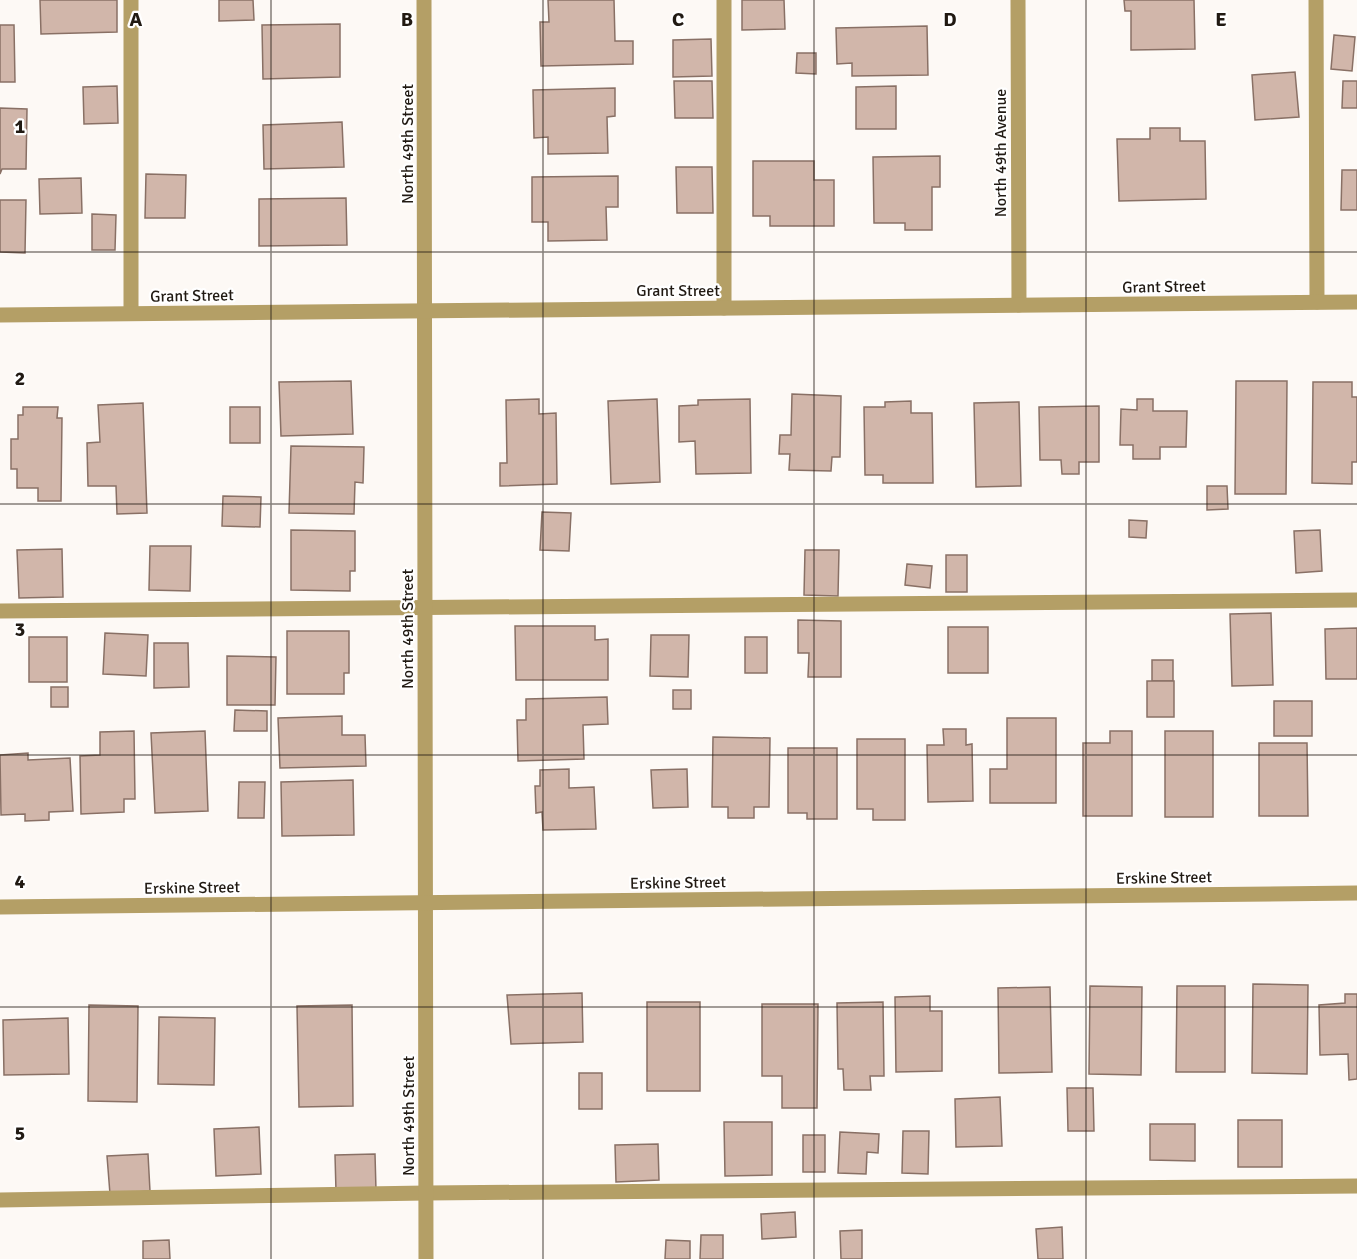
<svg xmlns="http://www.w3.org/2000/svg" width="1357" height="1259" viewBox="0 0 1357 1259" font-family="Signika,sans-serif">
<rect width="100%" height="100%" fill="#fdf9f5"/>
<g fill="#d1b6aa" stroke="#897065" stroke-width="1.5">
<path d="M40,0H117V32L41,34Z"/>
<path d="M219,0H253L254,20L219,21Z"/>
<path d="M548,0H614L615,41H633V64L541,66L540,22H549Z"/>
<path d="M742,0H784L785,29L742,30Z"/>
<path d="M1124,0H1194L1195,49L1131,50V11H1125Z"/>
<path d="M340,24V77L263,79L262,25Z"/>
<path d="M0,25H14L15,82H0Z"/>
<path d="M927,26L928,75L852,76V63L837,64L836,28Z"/>
<path d="M1334,35L1355,37L1352,71L1331,69Z"/>
<path d="M711,39L712,76L673,77V40Z"/>
<path d="M797,53H816V74L796,73Z"/>
<path d="M1295,72L1299,117L1255,120L1252,75Z"/>
<path d="M674,81H712L713,118H675Z"/>
<path d="M1343,81H1357V108H1342Z"/>
<path d="M117,86L118,123L84,124L83,87Z"/>
<path d="M896,86V129H856V87Z"/>
<path d="M615,88V116L607,117L608,153L548,154V137L534,138L533,90Z"/>
<path d="M0,108L27,109L26,169H2L0,174Z"/>
<path d="M342,122L344,167L264,169L263,125Z"/>
<path d="M1150,128H1180V141H1205L1206,199L1119,201L1117,139H1150Z"/>
<path d="M940,156V187H932V230H905V223H874L873,157Z"/>
<path d="M753,161H814V180H834V226H770V216H753Z"/>
<path d="M676,167H712L713,213H677Z"/>
<path d="M1342,170H1357V210H1341Z"/>
<path d="M146,174L186,175L185,218H145Z"/>
<path d="M618,176V207H606L607,240L548,241V222H532V177Z"/>
<path d="M81,178L82,213L40,214L39,179Z"/>
<path d="M346,198L347,245L259,246V199Z"/>
<path d="M0,200H26L25,253L0,252Z"/>
<path d="M92,214L116,215L115,250H92Z"/>
<path d="M351,381L353,434L281,436L279,382Z"/>
<path d="M1236,381H1287L1286,494H1235Z"/>
<path d="M1313,382H1352V397H1357V462H1352V484L1312,483Z"/>
<path d="M792,394L841,396L840,457H832L831,471L789,470L790,454H779L780,435H791Z"/>
<path d="M539,399V414L556,413L557,484L500,486V463H507L506,400Z"/>
<path d="M657,399L660,482L611,484L608,401Z"/>
<path d="M750,399L751,473L696,474L695,441L679,442V406L698,405V400Z"/>
<path d="M1137,399H1153V411H1187L1186,447H1160V459H1133V445H1120L1121,409L1137,410Z"/>
<path d="M911,401V413H932L933,483H883V475H865L864,407H885V402Z"/>
<path d="M1019,402L1021,486L976,487L974,403Z"/>
<path d="M143,403L147,513L117,514L116,486H88L87,443L100,442L98,405Z"/>
<path d="M1099,406V462H1079V474H1062L1061,460H1040L1039,407Z"/>
<path d="M23,407H58L57,418H62L61,501H38V488H17V469H11V439H18V415H23Z"/>
<rect x="230" y="407" width="30" height="36"/>
<path d="M291,446L364,447L363,483L355,482L354,514L289,513Z"/>
<path d="M1207,486H1227L1228,509L1207,510Z"/>
<path d="M223,496L261,497L260,527L222,526Z"/>
<path d="M542,512L571,513L569,551L540,550Z"/>
<path d="M1129,520L1147,521L1146,538L1129,537Z"/>
<path d="M291,530L355,531V571H350V591L291,590Z"/>
<path d="M1320,530L1322,571L1296,573L1294,531Z"/>
<path d="M150,546H191L190,591L149,590Z"/>
<path d="M62,549L63,597L19,598L17,550Z"/>
<path d="M805,550H839L838,596L804,595Z"/>
<rect x="946" y="555" width="21" height="37"/>
<path d="M907,564L932,566L930,588L905,585Z"/>
<path d="M1271,613L1273,685L1232,686L1230,614Z"/>
<path d="M798,620L841,621V677H808L809,653H798Z"/>
<path d="M515,626H595V640L608,639V680H516Z"/>
<rect x="948" y="627" width="40" height="46"/>
<path d="M1357,628V679H1326L1325,629Z"/>
<path d="M287,631H349V673H344V694H287Z"/>
<path d="M105,633L148,635L146,676L103,674Z"/>
<path d="M651,635H689L688,677L650,676Z"/>
<rect x="29" y="637" width="38" height="45"/>
<rect x="745" y="637" width="22" height="36"/>
<path d="M154,643H188L189,687L154,688Z"/>
<path d="M227,656L276,657L275,705H227Z"/>
<rect x="1152" y="660" width="21" height="21"/>
<rect x="1147" y="681" width="27" height="36"/>
<rect x="51" y="687" width="17" height="20"/>
<rect x="673" y="690" width="18" height="19"/>
<path d="M607,697L608,724L583,725L584,759L518,761L517,720H526V699Z"/>
<rect x="1274" y="701" width="38" height="35"/>
<path d="M235,710L267,711V731H234Z"/>
<path d="M342,716V735H365L366,766L280,768L278,718Z"/>
<path d="M1007,718H1056V803H990V769H1007Z"/>
<path d="M943,729H966V745L972,744L973,801L928,802L927,745H944Z"/>
<path d="M134,731L135,799H124V812L81,814L80,756L100,755V732Z"/>
<path d="M205,731L208,811L155,813L151,733Z"/>
<path d="M1110,731H1132V816H1083V743H1110Z"/>
<rect x="1165" y="731" width="48" height="86"/>
<path d="M713,737L770,738L769,807H754V818H728V807H712Z"/>
<path d="M857,739H905V820H873V809H857Z"/>
<path d="M1259,743H1307L1308,816H1259Z"/>
<path d="M788,748H837V819H807V813H788Z"/>
<path d="M28,753V760L70,758L73,811L49,812V820L25,821V814L1,815L0,755Z"/>
<path d="M569,769V788L594,787L596,829L543,830L542,812L536,813L535,786H540V770Z"/>
<path d="M687,769L688,807L653,808L651,770Z"/>
<path d="M353,780L354,835L282,836L281,782Z"/>
<path d="M239,782H265L264,818H238Z"/>
<path d="M1253,984L1308,985L1307,1074L1252,1073Z"/>
<path d="M1090,986L1142,987L1141,1075L1089,1074Z"/>
<path d="M1177,986H1225V1072H1176Z"/>
<path d="M1050,987L1052,1072L999,1073L998,988Z"/>
<path d="M582,993L583,1042L511,1044L507,995Z"/>
<path d="M1345,994H1357V1079L1349,1080L1348,1054L1320,1055L1319,1005L1345,1003Z"/>
<path d="M930,996V1011H942V1071L896,1072L895,997Z"/>
<rect x="647" y="1002" width="53" height="89"/>
<path d="M883,1002L884,1076H870L871,1090H844L843,1069H838L837,1003Z"/>
<path d="M762,1004H818L817,1108H782V1076H762Z"/>
<path d="M89,1005L138,1006L137,1102L88,1101Z"/>
<path d="M352,1005L353,1106L299,1107L297,1006Z"/>
<path d="M159,1017L215,1018L214,1085L158,1084Z"/>
<path d="M68,1018L69,1074L4,1075L3,1020Z"/>
<rect x="579" y="1073" width="23" height="36"/>
<path d="M1067,1088H1093L1094,1131H1068Z"/>
<path d="M1000,1097L1002,1146L956,1147L955,1099Z"/>
<rect x="1238" y="1120" width="44" height="47"/>
<path d="M724,1122H772V1175L725,1176Z"/>
<path d="M1150,1124H1195V1161L1150,1160Z"/>
<path d="M259,1127L261,1174L216,1176L214,1129Z"/>
<path d="M903,1131H929L928,1174L902,1173Z"/>
<path d="M840,1132L879,1134L878,1153L867,1152L866,1174L838,1173Z"/>
<rect x="803" y="1135" width="22" height="37"/>
<path d="M658,1144L659,1180L616,1182L615,1145Z"/>
<path d="M148,1154L150,1191L110,1194L107,1156Z"/>
<path d="M375,1154L376,1190L336,1191L335,1155Z"/>
<path d="M795,1212L796,1237L762,1239L761,1214Z"/>
<path d="M1062,1227L1063,1259H1038L1036,1229Z"/>
<path d="M862,1230V1259H841L840,1231Z"/>
<path d="M701,1235H723V1259H700Z"/>
<path d="M169,1240L170,1259H143V1241Z"/>
<path d="M666,1240L690,1241V1259H665Z"/>
</g>
<g fill="none" stroke-linecap="round" stroke-linejoin="round">
<g stroke="#b49f66" stroke-width="15">
<path d="M131,0V313"/>
<path d="M724,0V308"/>
<path d="M1316,0L1317,302"/>
<path d="M0,611L1357,600"/>
<path d="M0,1200L426,1193L1357,1186"/>
</g>
<g stroke="#b49f66" stroke-width="15">
<path d="M424,0L426,1259"/>
<path d="M1018,0L1019,305"/>
<path d="M0,315L1357,302"/>
<path d="M0,907L1357,893"/>
</g>
</g>
<path fill="none" stroke="#211a13" stroke-width="1.5" stroke-opacity="0.55" d="M271,0V1259M543,0V1259M814,0V1259M1086,0V1259M0,252H1357M0,504H1357M0,755H1357M0,1007H1357"/>
<g text-anchor="middle" stroke-width="4.5" stroke-linejoin="round" paint-order="stroke">
<g font-size="16" fill="#211a13" stroke="#fff">
<text transform="translate(407 144) rotate(-90)" y="6">North 49th Street</text>
<text transform="translate(1000 153) rotate(-90)" y="6">North 49th Avenue</text>
<text transform="translate(1164 286) rotate(-1)" y="6">Grant Street</text>
<text x="678" y="296">Grant Street</text>
<text transform="translate(192 295) rotate(-1)" y="6">Grant Street</text>
<text transform="translate(407 629) rotate(-90)" y="6">North 49th Street</text>
<text transform="translate(1164 877) rotate(-1)" y="6">Erskine Street</text>
<text transform="translate(678 882) rotate(-1)" y="6">Erskine Street</text>
<text transform="translate(192 887) rotate(-1)" y="6">Erskine Street</text>
<text transform="translate(408 1116) rotate(-90)" y="6">North 49th Street</text>
</g>
</g>
<g font-size="20" text-anchor="middle" font-weight="bold" fill="#211a13" stroke="#fff" stroke-width="4.5" stroke-linejoin="round" paint-order="stroke">
<text x="136" y="26">A</text>
<text x="407" y="26">B</text>
<text x="678" y="26">C</text>
<text x="950" y="26">D</text>
<text x="1221" y="26">E</text>
<text x="20" y="133">1</text>
<text x="20" y="385">2</text>
<text x="20" y="636">3</text>
<text x="20" y="888">4</text>
<text x="20" y="1140">5</text>
</g>
</svg>
